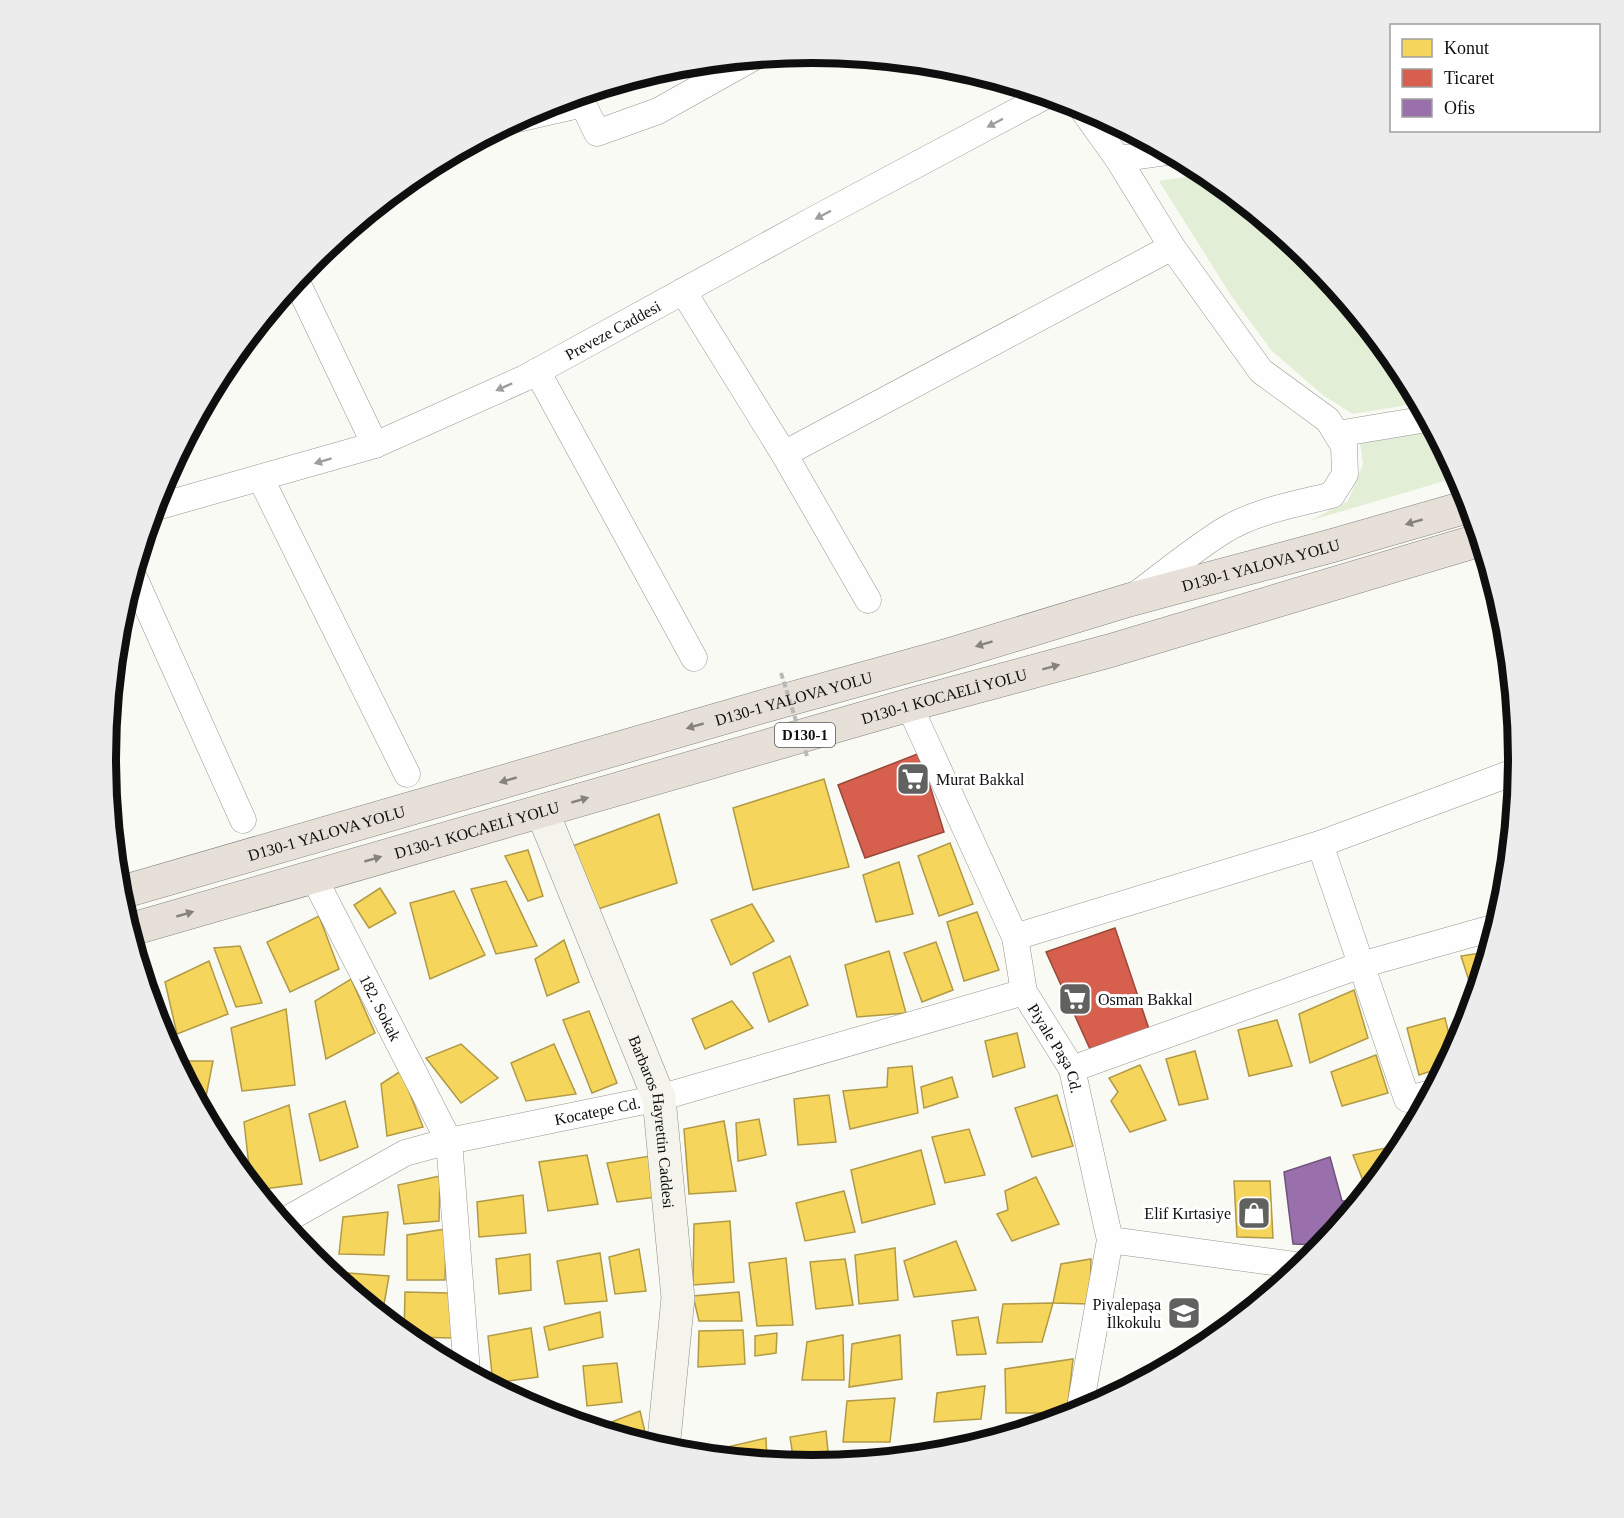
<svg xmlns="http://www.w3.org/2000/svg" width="1624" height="1518" viewBox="0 0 1624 1518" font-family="Georgia,serif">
<rect width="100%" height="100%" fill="#fafaf5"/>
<g fill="#e3eed7">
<path d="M1207,174L1312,260L1400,367L1419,403L1353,414L1324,396L1272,351L1232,297L1159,181Z"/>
<path d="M1430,425L1458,477L1309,521L1348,501L1363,464L1359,436Z"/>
</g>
<g fill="#f6d55c" stroke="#b19a45" stroke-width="1.5">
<path d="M824,779L849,867L753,890L733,808Z"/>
<path d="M659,814L677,883L595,910L570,847Z"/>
<path d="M950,843L973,904L939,916L918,856Z"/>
<path d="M528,850L543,896L528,901L505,856Z"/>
<path d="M899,862L913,914L876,922L863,875Z"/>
<path d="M506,881L537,946L496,954L471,889Z"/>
<path d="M380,888L396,913L369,928L354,905Z"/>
<path d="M454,891L485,955L430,979L410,903Z"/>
<path d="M752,904L774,941L731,965L711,920Z"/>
<path d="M977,912L999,970L964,981L947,922Z"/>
<path d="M319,916L339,969L290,992L267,942Z"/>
<path d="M564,940L579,982L547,996L535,959Z"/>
<path d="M936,942L953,990L922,1002L904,953Z"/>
<path d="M240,946L262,1003L236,1007L214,948Z"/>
<path d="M889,951L906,1013L857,1017L845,965Z"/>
<path d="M1487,952L1477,990H1472L1461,956Z"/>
<path d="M790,956L808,1005L769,1022L753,973Z"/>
<path d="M209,961L228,1014L177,1034L165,982Z"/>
<path d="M351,979L375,1033L326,1059L315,1001Z"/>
<path d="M1354,990L1368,1038L1310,1063L1299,1014Z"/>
<path d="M732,1001L753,1028L705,1049L692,1019Z"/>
<path d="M286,1009L295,1085L242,1091L231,1028Z"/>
<path d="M589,1011L617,1083L592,1093L563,1020Z"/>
<path d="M1445,1018L1453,1051L1444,1067L1419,1075L1407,1028Z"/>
<path d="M1277,1020L1292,1066L1249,1076L1238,1030Z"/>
<path d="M1017,1033L1025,1067L993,1077L985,1041Z"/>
<path d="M461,1044L498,1078L461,1103L426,1058Z"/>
<path d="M554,1044L576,1094L526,1101L511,1063Z"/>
<path d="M1195,1051L1208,1099L1179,1105L1166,1059Z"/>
<path d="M1376,1055L1388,1093L1342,1106L1331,1072Z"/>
<path d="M176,1061H213L203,1112Z"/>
<path d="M1140,1065L1166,1120L1130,1132L1111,1101L1118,1092L1109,1078Z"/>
<path d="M912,1066L918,1113L850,1129L843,1091L887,1087L888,1068Z"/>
<path d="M401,1071L423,1127L387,1136L381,1084Z"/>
<path d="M952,1077L958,1097L924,1108L921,1087Z"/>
<path d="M829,1095L836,1142L798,1145L794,1099Z"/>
<path d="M1057,1095L1073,1146L1032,1157L1015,1108Z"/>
<path d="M345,1101L358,1147L320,1161L309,1114Z"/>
<path d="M289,1105L302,1184L256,1190L251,1184L244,1122Z"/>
<path d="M759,1119L766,1155L738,1161L736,1123Z"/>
<path d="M724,1121L736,1191L689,1194L684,1129Z"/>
<path d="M969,1129L985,1175L945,1183L932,1137Z"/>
<path d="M1404,1144L1399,1152L1367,1191L1353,1155Z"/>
<path d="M921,1150L935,1204L862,1223L851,1170Z"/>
<path d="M587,1155L598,1204L548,1211L539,1162Z"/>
<path d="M650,1156L656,1197L617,1202L607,1163Z"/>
<path d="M440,1176L439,1221L404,1224L398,1185Z"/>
<path d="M1036,1177L1059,1224L1012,1241L997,1214L1008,1210L1005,1191Z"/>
<path d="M1234,1181H1270L1273,1238L1237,1237Z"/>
<path d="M844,1191L855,1232L805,1241L796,1203Z"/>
<path d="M523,1195L526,1233L479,1237L477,1202Z"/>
<path d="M388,1212L384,1255L339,1254L343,1217Z"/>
<path d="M730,1221L734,1282L693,1285L694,1224Z"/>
<path d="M446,1229L445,1280H407V1235Z"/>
<path d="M956,1241L976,1290L914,1297L904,1261Z"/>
<path d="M895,1248L898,1300L859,1304L855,1255Z"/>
<path d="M639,1249L646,1291L615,1294L609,1257Z"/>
<path d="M600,1253L607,1301L565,1304L557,1261Z"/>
<path d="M530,1254L531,1290L499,1294L496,1259Z"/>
<path d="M786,1258L793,1325L757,1326L749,1263Z"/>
<path d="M845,1259L853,1305L816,1309L810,1262Z"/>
<path d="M1091,1259L1090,1304L1053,1303L1061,1264Z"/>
<path d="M334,1272L389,1276L383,1310L376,1311L334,1276Z"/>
<path d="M405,1292L449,1293L454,1338L408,1337L404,1334Z"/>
<path d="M739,1292L742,1321H699L693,1296Z"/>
<path d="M1053,1303L1042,1342L997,1343L1003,1304Z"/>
<path d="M600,1312L603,1337L549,1350L544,1327Z"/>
<path d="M978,1317L986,1354L957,1355L952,1321Z"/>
<path d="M531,1328L538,1377L493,1383L488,1336Z"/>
<path d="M743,1330L745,1364L698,1367L699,1331Z"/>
<path d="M777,1333L776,1353L755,1356V1336Z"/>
<path d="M843,1335L844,1380H802L807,1342Z"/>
<path d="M900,1335L902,1379L849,1387L852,1344Z"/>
<path d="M434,1354L458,1355L457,1367Z"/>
<path d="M1073,1359L1067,1413H1006L1005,1369Z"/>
<path d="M617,1363L622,1402L587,1406L583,1366Z"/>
<path d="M985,1386L981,1419L934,1422L937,1393Z"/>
<path d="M895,1398L890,1442H843L847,1401Z"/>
<path d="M640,1411L646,1436L633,1439L613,1433L609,1423Z"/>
<path d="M594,1419L599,1429L584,1425Z"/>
<path d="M826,1431L828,1451L794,1463L790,1437Z"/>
<path d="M766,1438L767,1461L724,1457L723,1448Z"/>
</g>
<g fill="#d6604d" stroke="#9a483a" stroke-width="1.5">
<path d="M920,753L944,832L865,858L838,785Z"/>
<path d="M1115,928L1149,1029L1090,1049L1046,952Z"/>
</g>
<path fill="#9970ab" stroke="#70537c" stroke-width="1.5" d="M1330,1157L1342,1201H1359L1322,1245L1293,1244L1284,1172Z"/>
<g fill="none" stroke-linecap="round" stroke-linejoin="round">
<g stroke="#959593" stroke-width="27">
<g id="street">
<path d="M1080,106L1118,159L1172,247L1261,371L1328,420L1344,446L1345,474L1332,495C1296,504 1255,511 1223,531C1193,550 1165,573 1137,594"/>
<path d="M517,119L583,104L597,133L658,111L751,59"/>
<path d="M1118,159L1168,152"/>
<path d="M296,280L375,445"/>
<path d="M683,291L784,454L1172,247"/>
<path d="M537,371L694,658"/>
<path d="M1337,434L1427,419"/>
<path d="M784,454L868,600"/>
<path d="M261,479L407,774"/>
<path id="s1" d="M153,508L375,445L525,378L813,220L1047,95"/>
<path d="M133,575L243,820"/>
<path id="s2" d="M909,705L1015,937L1024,992L1072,1069L1110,1240L1079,1413"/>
<path d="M1320,844L1407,1099L1431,1093"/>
<path id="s3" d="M313,876L449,1141L467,1372"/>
<path d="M1015,937L1320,844L1517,771"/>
<path d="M1072,1069L1361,965L1496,927"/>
<path id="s4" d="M282,1222L405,1153L449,1141L659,1098L1024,992"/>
<path d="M1110,1240L1302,1266"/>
</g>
</g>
<g stroke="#8b8b89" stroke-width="34">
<g id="secondary">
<path id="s5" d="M542,811L659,1098L678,1298L663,1449"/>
</g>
</g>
<g stroke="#828280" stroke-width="34">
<g id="highway">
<path id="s6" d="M119,893L761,707L945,656L1129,600L1331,546L1470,506"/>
<path id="s7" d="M129,930L909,705L1109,651L1480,540"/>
</g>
</g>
<use href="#street" stroke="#fefefe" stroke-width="26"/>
<use href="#secondary" stroke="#f4f4ec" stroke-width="33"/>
<use href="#highway" stroke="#e7e0d8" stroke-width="33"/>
<path stroke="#b9b9b8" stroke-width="4" stroke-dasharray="6 3" stroke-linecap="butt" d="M781,673L807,756"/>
</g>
<defs><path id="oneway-solid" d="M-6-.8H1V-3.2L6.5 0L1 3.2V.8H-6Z" transform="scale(1.5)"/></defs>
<g fill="#9e9e9e">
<use href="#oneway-solid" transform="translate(995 123) rotate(152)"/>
<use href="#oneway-solid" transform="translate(823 215) rotate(152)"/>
<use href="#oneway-solid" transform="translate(504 387) rotate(156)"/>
<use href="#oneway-solid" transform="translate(323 461) rotate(163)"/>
</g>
<g fill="#86827e">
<use href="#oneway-solid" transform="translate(1414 522) rotate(164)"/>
<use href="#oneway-solid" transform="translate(984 644) rotate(163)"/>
<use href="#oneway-solid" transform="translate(1051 667) rotate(-15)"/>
<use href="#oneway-solid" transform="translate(695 726) rotate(164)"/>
<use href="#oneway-solid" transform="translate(508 780) rotate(164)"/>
<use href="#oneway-solid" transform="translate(580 800) rotate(-16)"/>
<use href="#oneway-solid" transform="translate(373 859) rotate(-16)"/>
<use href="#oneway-solid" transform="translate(185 914) rotate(-16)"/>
</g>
<defs>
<g id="supermarket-square" transform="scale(1.725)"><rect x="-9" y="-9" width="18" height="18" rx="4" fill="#616160" stroke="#fff"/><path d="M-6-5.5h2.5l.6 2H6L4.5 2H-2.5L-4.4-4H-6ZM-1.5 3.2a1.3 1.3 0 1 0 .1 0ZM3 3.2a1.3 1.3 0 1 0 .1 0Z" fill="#fff"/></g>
<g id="shop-square" transform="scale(1.725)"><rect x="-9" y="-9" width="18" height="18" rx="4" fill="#616160" stroke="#fff"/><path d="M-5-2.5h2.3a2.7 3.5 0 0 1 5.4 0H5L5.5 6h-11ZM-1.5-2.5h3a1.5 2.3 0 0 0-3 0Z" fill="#fff"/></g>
<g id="school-square" transform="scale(1.725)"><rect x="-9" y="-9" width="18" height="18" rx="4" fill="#616160" stroke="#fff"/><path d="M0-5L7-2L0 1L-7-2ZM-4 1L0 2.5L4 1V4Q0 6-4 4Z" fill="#fff"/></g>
</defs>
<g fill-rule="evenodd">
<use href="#supermarket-square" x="913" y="779"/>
<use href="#supermarket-square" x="1075" y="999"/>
<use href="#shop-square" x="1254" y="1213"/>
<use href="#school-square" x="1184" y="1313"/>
</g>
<g text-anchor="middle" stroke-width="6" stroke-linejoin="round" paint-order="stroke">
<rect fill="#fff" stroke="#575757" stroke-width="1.5" x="775" y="723" width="60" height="24" rx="4.5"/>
<g font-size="15" font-weight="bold" fill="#0f0f0f">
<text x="805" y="740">D130-1</text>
</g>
<g font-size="16" fill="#0f0f0f" stroke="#fff">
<text dy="6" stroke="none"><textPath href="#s1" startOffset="495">Preveze Caddesi</textPath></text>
<text dy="6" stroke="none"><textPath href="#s6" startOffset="1188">D130-1 YALOVA YOLU</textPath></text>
<text dy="6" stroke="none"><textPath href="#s7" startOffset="848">D130-1 KOCAELİ YOLU</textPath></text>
<text dy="6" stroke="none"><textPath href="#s6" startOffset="702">D130-1 YALOVA YOLU</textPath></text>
<text dy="6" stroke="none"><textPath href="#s7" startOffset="362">D130-1 KOCAELİ YOLU</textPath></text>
<text dy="6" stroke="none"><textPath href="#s6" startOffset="216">D130-1 YALOVA YOLU</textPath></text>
<text dy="6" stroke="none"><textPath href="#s3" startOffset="148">182. Sokak</textPath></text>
<text dy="6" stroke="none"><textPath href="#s2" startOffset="376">Piyale Paşa Cd.</textPath></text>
<text dy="6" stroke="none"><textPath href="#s4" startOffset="338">Kocatepe Cd.</textPath></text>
<text dy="6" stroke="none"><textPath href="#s5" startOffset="332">Barbaros Hayrettin Caddesi</textPath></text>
</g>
<g font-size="16" fill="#0f0f0f" stroke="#fff" text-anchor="start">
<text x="936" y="785">Murat Bakkal</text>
<text x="1098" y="1005">Osman Bakkal</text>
<text x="1231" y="1219" text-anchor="end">Elif Kırtasiye</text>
<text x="1161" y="1310" text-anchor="end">Piyalepaşa<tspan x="1161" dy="18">İlkokulu</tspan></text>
</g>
</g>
<path d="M0 0H1624V1518H0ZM116 759a696 696 0 1 1 1392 0a696 696 0 1 1-1392 0Z" fill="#ececec" fill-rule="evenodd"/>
<path fill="none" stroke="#0f0f0f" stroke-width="8" d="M116 759a696 696 0 1 1 1392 0a696 696 0 1 1-1392 0Z"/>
<rect x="1390" y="24" width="210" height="108" fill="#ffffff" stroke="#9f9f9f" stroke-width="1.5"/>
<rect x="1402" y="39" width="30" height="18" fill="#f6d55c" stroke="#9f9f9f" stroke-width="1.5"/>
<text x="1444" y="54" font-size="18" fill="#0f0f0f">Konut</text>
<rect x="1402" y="69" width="30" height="18" fill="#d6604d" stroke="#9f9f9f" stroke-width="1.5"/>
<text x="1444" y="84" font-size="18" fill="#0f0f0f">Ticaret</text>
<rect x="1402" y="99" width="30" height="18" fill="#9970ab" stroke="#9f9f9f" stroke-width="1.5"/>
<text x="1444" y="114" font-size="18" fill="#0f0f0f">Ofis</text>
</svg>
